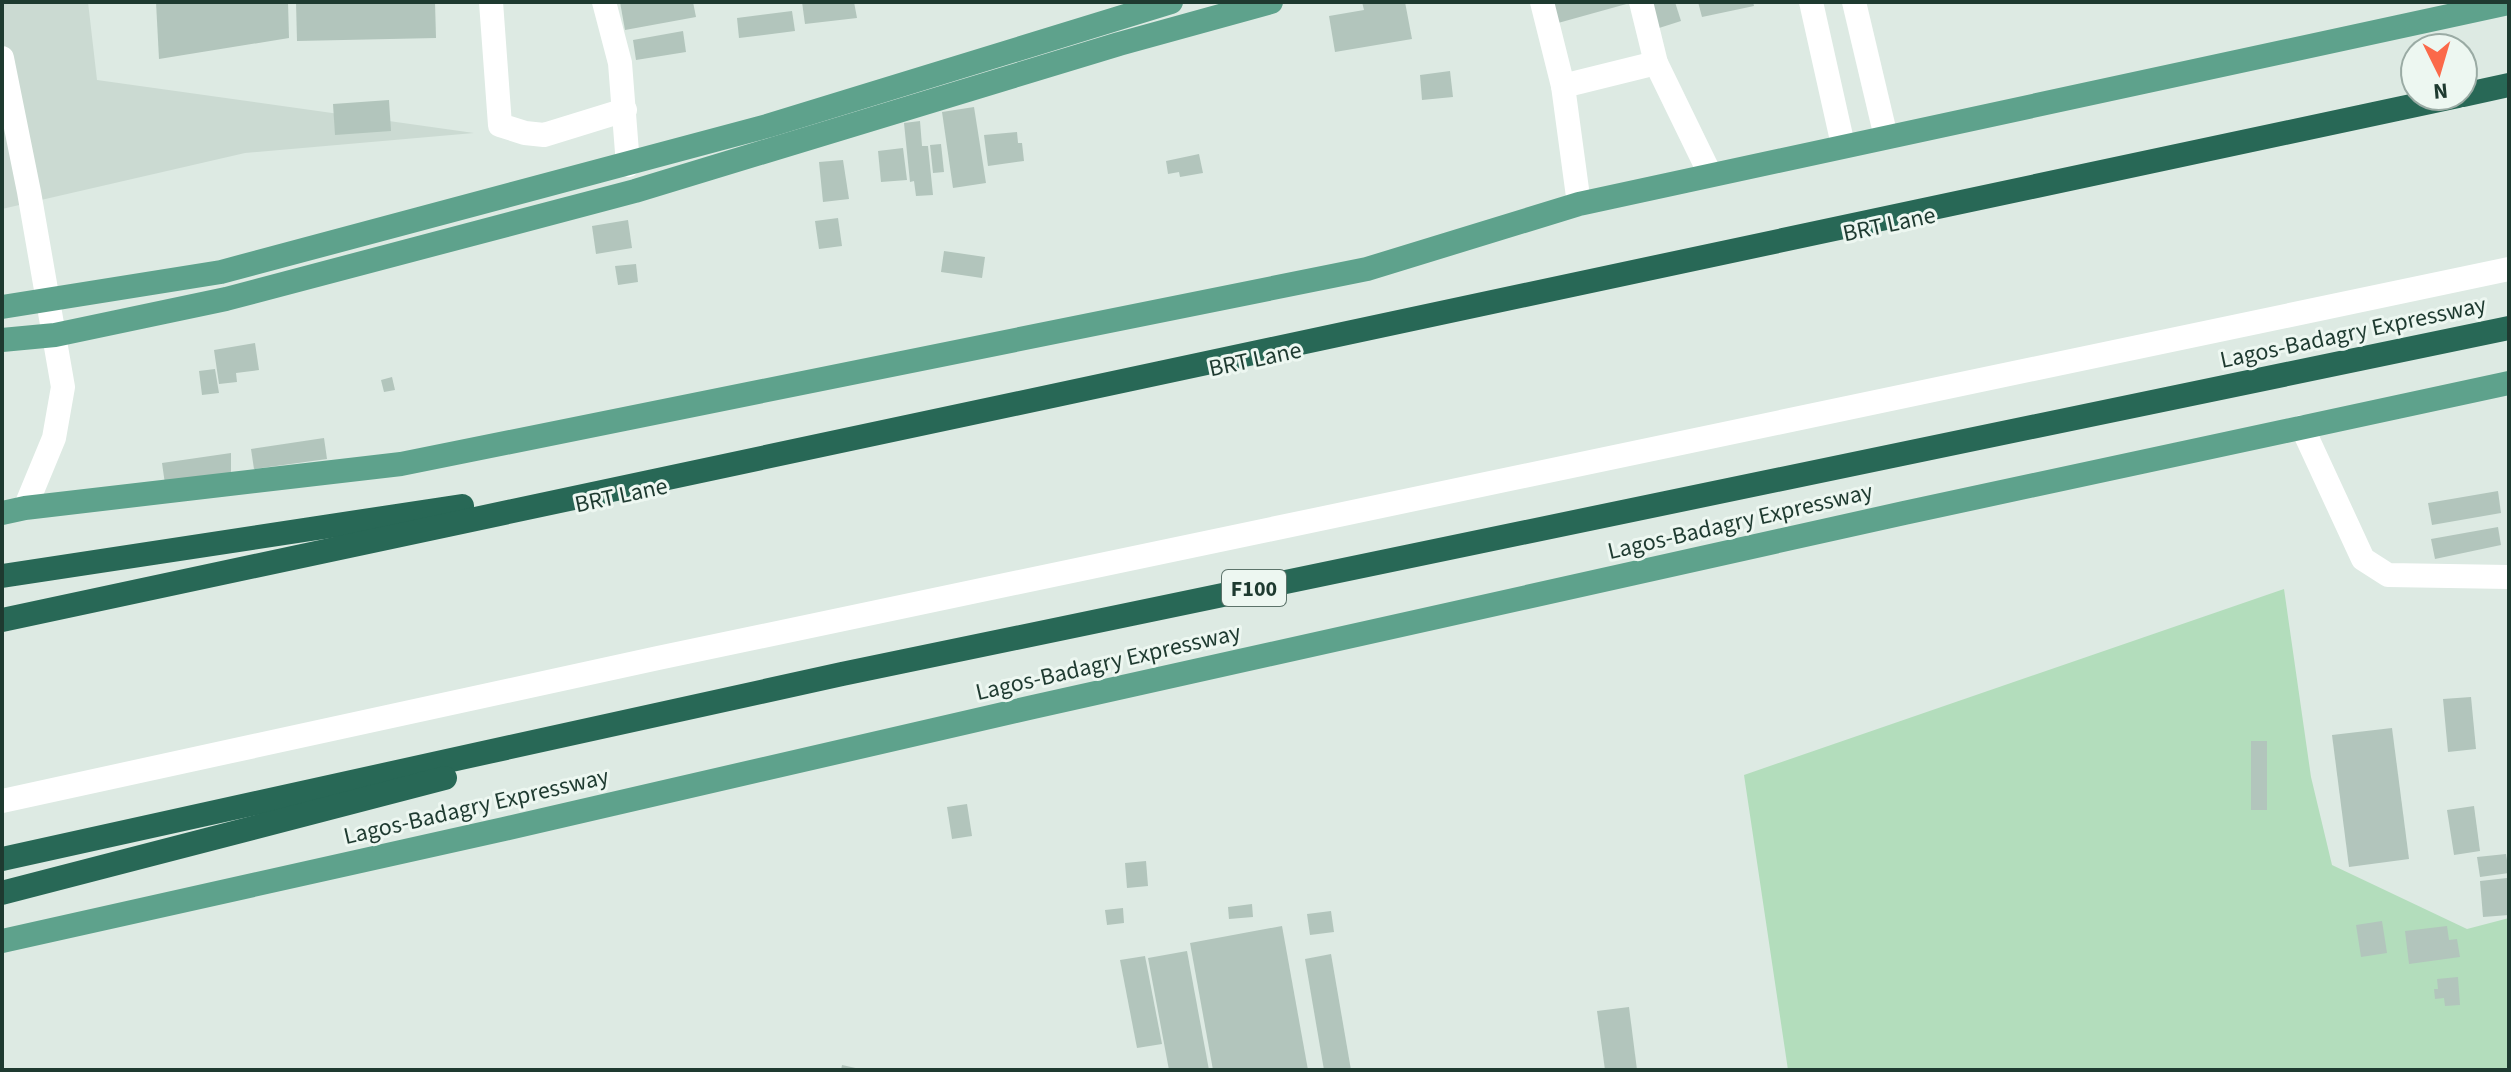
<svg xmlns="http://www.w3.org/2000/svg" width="2511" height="1072" viewBox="0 0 2511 1072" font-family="'Source Sans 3',sans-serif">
<rect width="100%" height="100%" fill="#ddeae3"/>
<path fill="#cbdad2" d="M2,2H88L97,80L474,133L245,153L2,209Z"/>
<path fill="#b3ddbc" d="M2284,589L2311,777L2332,865L2467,929L2509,918V1070H1788L1744,775Z"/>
<g fill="#b2c5bc">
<path d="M156,2H288L289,38L159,59Z"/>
<path d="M296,2H435L436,38L297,41Z"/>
<path d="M620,2H693L696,17L625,30Z"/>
<path d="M802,2H854L857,18L805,24Z"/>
<path d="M1362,2H1405L1412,39L1335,52L1329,16L1364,10Z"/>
<path d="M1552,2H1630V3L1558,23Z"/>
<path d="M1647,2H1675L1681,21L1656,29Z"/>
<path d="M1698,2H1753L1754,6L1702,17Z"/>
<path d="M792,11L795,31L739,38L737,18Z"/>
<path d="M683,31L686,52L636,60L633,40Z"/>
<path d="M1450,71L1453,97L1422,100L1420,75Z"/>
<path d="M389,100L391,131L335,135L333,104Z"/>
<path d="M974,107L986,183L953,188L942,112Z"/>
<path d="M920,121L922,146H928L933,195L916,196L914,181L910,182L904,123Z"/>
<path d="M1017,132L1018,143H1022L1024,161L988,166L984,135Z"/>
<path d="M941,144L944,172L933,173L930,145Z"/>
<path d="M903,148L907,180L881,182L878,151Z"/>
<path d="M1199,154L1203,173L1180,177L1179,172L1168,174L1166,161Z"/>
<path d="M843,160L849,199L823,202L819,162Z"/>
<path d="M838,218L842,246L819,249L815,221Z"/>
<path d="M628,220L632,248L596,254L592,226Z"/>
<path d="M944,251L985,257L982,278L941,272Z"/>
<path d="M636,264L638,282L618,285L615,266Z"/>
<path d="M255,343L259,370L236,373L237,382L219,384L214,350Z"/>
<path d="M215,369L219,393L202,395L199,371Z"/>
<path d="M392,377L395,390L384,392L381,380Z"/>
<path d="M324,438L327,459L254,469L251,449Z"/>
<path d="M231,453V474L165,484L162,463Z"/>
<path d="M2498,491L2501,513L2432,525L2428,503Z"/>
<path d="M2498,527L2501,545L2435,559L2431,539Z"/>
<path d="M2471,697L2476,749L2448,752L2443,699Z"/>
<path d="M2392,728L2409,859L2349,867L2332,735Z"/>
<rect x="2251" y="741" width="16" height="69"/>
<path d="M967,804L972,836L952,839L947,807Z"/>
<path d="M2474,806L2480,851L2454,855L2447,810Z"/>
<path d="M2506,854L2509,873L2480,877L2477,857Z"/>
<path d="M1146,861L1148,886L1127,888L1125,863Z"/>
<path d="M2507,878L2509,915L2483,917L2480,881Z"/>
<path d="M1252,904L1253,917L1229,919L1228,907Z"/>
<path d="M1123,908L1124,923L1107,925L1105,910Z"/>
<path d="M1331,911L1334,932L1310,935L1307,914Z"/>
<path d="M2382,921L2387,953L2361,957L2356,925Z"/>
<path d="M1282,926L1308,1070H1213L1190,943Z"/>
<path d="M2447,926L2449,940L2457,939L2460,957L2409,964L2405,931Z"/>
<path d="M1187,951L1209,1070H1169L1148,958Z"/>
<path d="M1331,954L1351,1070H1324L1305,959Z"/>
<path d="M1145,956L1162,1044L1137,1048L1120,960Z"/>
<path d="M2458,977L2460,1005L2445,1006L2444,998L2435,999L2434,989H2438L2437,979Z"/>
<path d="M1629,1007L1637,1070H1605L1597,1011Z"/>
<path d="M842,1065L860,1069V1070H841Z"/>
</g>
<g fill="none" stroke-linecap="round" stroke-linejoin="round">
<g stroke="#fff" stroke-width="24">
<path d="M491,2L500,125L525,133L544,135L625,110"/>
<path d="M604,2L620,63L628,165"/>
<path d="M1542,2L1563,86L1579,204"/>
<path d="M1641,2L1656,63L1710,174"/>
<path d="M1811,2L1843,145"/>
<path d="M1854,2L1886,137"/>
<path d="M2,58L29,192L63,387L54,438L25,508"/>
<path d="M1563,86L1656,63"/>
<path d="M2302,427L2363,559L2388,575L2509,577"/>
<path d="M2,801L658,658L2509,269"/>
</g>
<g stroke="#5ea28c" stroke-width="24">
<path d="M2,307L221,272L767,126L1171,2"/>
<path d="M2,340L55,335L226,299L635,191L1119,44L1271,2"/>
<path d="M2,513L25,508L401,464L1367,269L1579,204L2509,3"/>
<path d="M2,941L504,829L1033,707L1904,513L2509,383"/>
</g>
<g stroke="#286856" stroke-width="24">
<path d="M2463,95L2509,85"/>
<path d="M2,576L462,506"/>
<path d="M2,620L2458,96"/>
<path d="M2,859L842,674L2509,328"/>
<path d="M2,893L445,778"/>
</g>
</g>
<g text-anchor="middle" stroke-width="6" stroke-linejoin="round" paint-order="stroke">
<rect fill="#edf7f1" stroke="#5c736a" stroke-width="2" x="1222" y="570" width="64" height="36" rx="6"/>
<g font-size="22" font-weight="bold" fill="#1e3a30">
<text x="1254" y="596">F100</text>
</g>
<g font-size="24" fill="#1e3a30" stroke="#edf7f1">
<text transform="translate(1889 224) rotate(-12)" y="8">BRT Lane</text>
<text transform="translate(2353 332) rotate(-12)" y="8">Lagos-Badagry Expressway</text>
<text transform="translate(1255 359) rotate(-12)" y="8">BRT Lane</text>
<text transform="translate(621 495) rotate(-12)" y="8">BRT Lane</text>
<text transform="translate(1740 521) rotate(-13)" y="8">Lagos-Badagry Expressway</text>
<text transform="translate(1108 662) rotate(-13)" y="8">Lagos-Badagry Expressway</text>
<text transform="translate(476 806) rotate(-13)" y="8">Lagos-Badagry Expressway</text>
</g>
</g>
<rect width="2511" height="1072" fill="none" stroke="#1e3a30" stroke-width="8"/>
<g transform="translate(2439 72) rotate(175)"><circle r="38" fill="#edf7f1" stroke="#9aaba4" stroke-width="2"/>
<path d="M0-6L14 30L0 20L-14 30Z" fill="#fb694a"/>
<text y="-12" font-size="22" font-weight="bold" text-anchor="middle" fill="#1e3a30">N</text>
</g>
</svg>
